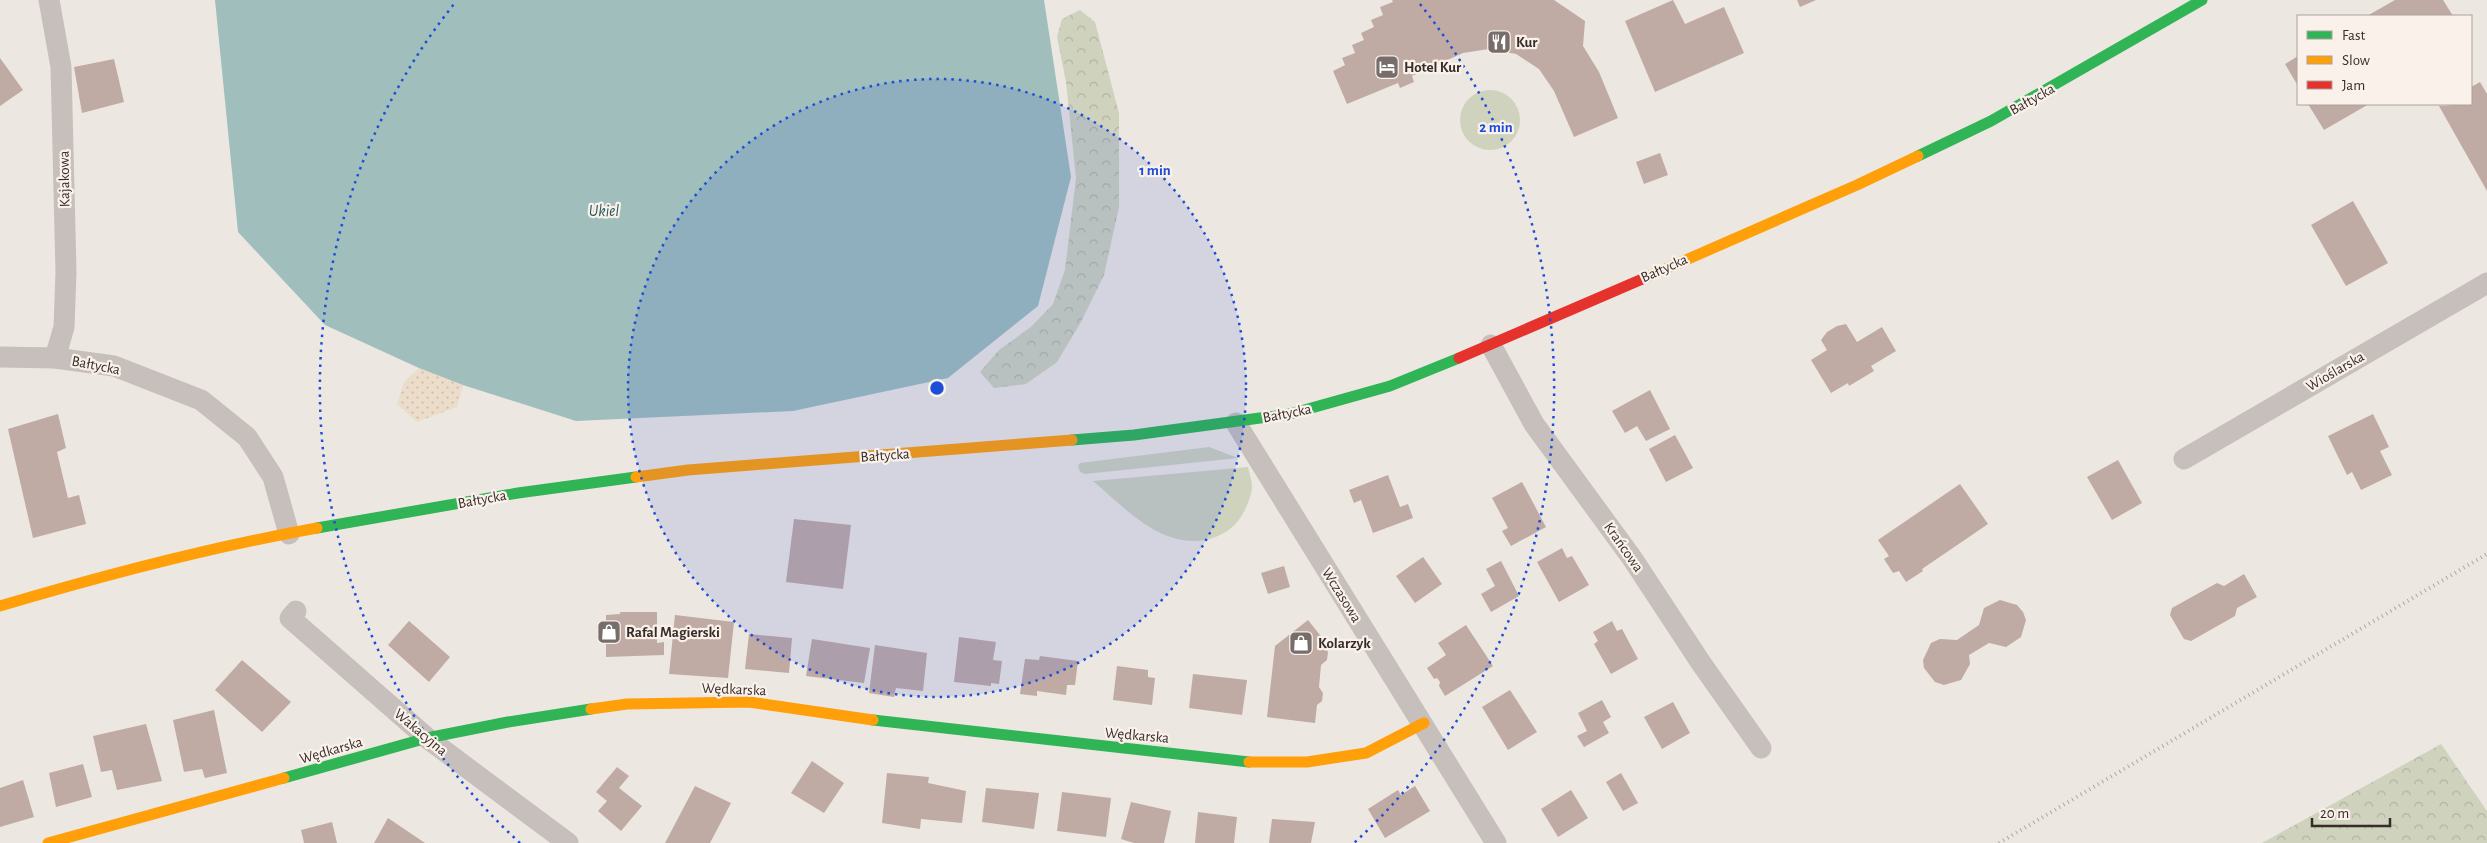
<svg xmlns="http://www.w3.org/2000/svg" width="2487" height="843" viewBox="0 0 2487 843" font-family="'Alegreya Sans',sans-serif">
<defs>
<pattern id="forest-crowns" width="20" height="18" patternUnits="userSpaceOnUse" patternTransform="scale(1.25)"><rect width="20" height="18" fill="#cfd2bd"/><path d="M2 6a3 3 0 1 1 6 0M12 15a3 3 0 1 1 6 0" fill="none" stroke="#b2b4a2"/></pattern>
<pattern id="sand-dots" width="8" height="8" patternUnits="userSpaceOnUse" patternTransform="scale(1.25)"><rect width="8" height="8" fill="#ecddca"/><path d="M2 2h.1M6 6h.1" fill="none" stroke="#cbbeae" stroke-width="1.8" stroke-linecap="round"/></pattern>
</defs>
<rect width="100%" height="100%" fill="#ede7e2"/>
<g fill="#cfd2bd">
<circle cx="1490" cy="120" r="30"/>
<path d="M1209,447L1238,458L1085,474L1080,472L1078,466L1080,463Z"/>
<path d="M1248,467C1249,473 1252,480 1252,486C1252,497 1244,513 1238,521C1230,531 1217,538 1205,540C1160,548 1124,507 1093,481Z"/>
</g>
<g fill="url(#forest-crowns)">
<path d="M1080,10L1095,22L1119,113V207L1104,275L1081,322L1057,362L1026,384L994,388L980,372L999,350L1032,326L1053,304L1065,270L1076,178L1066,82L1057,37L1062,19Z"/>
<path d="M2441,744L2487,811V843H2262Z"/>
</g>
<path fill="url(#sand-dots)" d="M419,368L463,385L457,407L417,422L397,404L404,382Z"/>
<path fill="#9fbebc" d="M215,0H1044L1071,177L1038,306L948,378L793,411L576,421L463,385L419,368L325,325L238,232Z"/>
<g fill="#c0aaa4">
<path d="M1392,0H1554L1585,21L1583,46L1599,72L1618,118L1574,137L1554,91L1539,69L1516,54L1489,49L1463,53L1412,76L1414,82L1400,88L1398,83L1347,104L1333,71L1345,65L1342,58L1355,53L1352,45L1364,40L1361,33L1374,27L1371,20L1383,15L1380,7L1393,2Z"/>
<path d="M1673,0L1685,24L1724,7L1744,53L1655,92L1625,21Z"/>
<path d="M1797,0H1816L1800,7Z"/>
<path d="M2395,0H2443L2453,16H2367Z"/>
<path d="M2298,56V86L2285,64Z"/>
<path d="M0,58L23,90L0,106Z"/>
<path d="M114,59L124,102L82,113L74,67Z"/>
<path d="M2480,82L2487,94V191L2439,106L2471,104V87Z"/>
<path d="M2308,104H2369L2324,130Z"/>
<path d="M1660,153L1668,175L1644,184L1636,162Z"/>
<path d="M2353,201L2388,263L2346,286L2311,225Z"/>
<path d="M1846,324L1857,342L1882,327L1896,351L1871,366L1874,371L1849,386L1848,383L1831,393L1811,360L1827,350L1821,340L1827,332L1837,326Z"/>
<path d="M1650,390L1670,429L1646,441L1637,426L1625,433L1612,411Z"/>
<path d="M58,414L66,448L57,452L68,498L79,495L86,524L33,538L8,429Z"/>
<path d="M2373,414L2389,447L2380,451L2392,475L2361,490L2352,472L2347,475L2328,436Z"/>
<path d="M1675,435L1693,468L1666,482L1649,449Z"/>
<path d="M2118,460L2142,503L2112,520L2087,477Z"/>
<path d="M1388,475L1400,507L1408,504L1413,518L1373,533L1361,500L1354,503L1349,490Z"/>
<path d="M1522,482L1546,527L1511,546L1502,531L1508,528L1492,498Z"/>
<path d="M1960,484L1988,524L1922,569L1923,571L1906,582L1899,571L1893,573L1884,559L1889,556L1878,540Z"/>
<path d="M794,519L851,525L843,589L786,582Z"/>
<path d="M1562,548L1567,558L1572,556L1589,585L1559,602L1537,562Z"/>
<path d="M1423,557L1442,584L1415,603L1396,576Z"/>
<path d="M1501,561L1519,596L1491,612L1481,594L1495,586L1486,569Z"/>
<path d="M1284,566L1290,587L1268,594L1261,573Z"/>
<path d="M2244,574L2257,597L2237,608L2235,616L2191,641L2184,639L2170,615L2172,608L2217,583L2224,586Z"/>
<path d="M2000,600L2017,605L2023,612L2026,620L2021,637L2006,647L1989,643L1969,655L1970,664L1961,680L1944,685L1935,682L1924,668L1923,660L1931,643L1940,639L1957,640L1979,625L1984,608Z"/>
<path d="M620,612H657V643L664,642V655L606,657V615L620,614Z"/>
<path d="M675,615L734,622L728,678L669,674Z"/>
<path d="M1308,620L1324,640V647L1328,652L1327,660L1321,665L1319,687L1323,693L1322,701L1317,705L1315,723L1267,717L1275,646Z"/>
<path d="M409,621L450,657L429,682L388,645Z"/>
<path d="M1612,621L1617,631L1622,629L1638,659L1611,674L1594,644L1598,641L1593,632Z"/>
<path d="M1466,625L1493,666L1445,696L1439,686L1440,682L1437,678L1434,679L1427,668L1446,655L1438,643Z"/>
<path d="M749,634L792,638L789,673L745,669Z"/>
<path d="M959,637L996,642L993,660L1002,661L999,684L991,683V686L954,682Z"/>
<path d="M812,639L870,648L864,683L806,676Z"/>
<path d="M875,645L927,653L923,691L896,688L894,697L869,693Z"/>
<path d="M1040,656L1078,661L1075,685H1067L1066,695L1037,691V696L1020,694L1025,659L1039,660Z"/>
<path d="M242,660L291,702L262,732L215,690Z"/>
<path d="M1117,666L1148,670V677L1155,678L1152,705L1113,700Z"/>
<path d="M1193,674L1247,680L1242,715L1189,708Z"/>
<path d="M1510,690L1537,732L1508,750L1482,707Z"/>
<path d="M1602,700L1611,717L1603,722L1609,733L1584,747L1577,736L1587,731L1578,713Z"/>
<path d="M1673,702L1690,733L1662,749L1644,717Z"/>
<path d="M214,710L227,773L205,778L202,769L184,772L173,720Z"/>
<path d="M146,724L162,781L117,790L112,770L101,772L93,736Z"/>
<path d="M812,761L844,783L824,813L791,793Z"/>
<path d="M83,764L92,797L56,807L49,773Z"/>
<path d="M617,767L629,776L619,788L642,806L621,831L598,811L607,801L596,792Z"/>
<path d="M887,773L929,777L928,783L966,791L962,823L921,819L920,829L882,823Z"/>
<path d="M1621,773L1638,803L1623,811L1606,782Z"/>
<path d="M23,780L34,817L0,827V788Z"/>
<path d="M695,786L731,803L710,843H665Z"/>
<path d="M1415,786L1430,811L1385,838L1368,809L1398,790L1401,795Z"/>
<path d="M986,788L1039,793L1034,829L982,822Z"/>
<path d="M1571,790L1588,818L1558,837L1541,809Z"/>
<path d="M1062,792L1111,798L1106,837L1057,831Z"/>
<path d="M1131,802L1171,811L1164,843H1134L1121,839Z"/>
<path d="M1198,812L1237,817L1234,843H1195Z"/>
<path d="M388,818L425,843H374Z"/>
<path d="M1272,819L1315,822L1311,843H1269Z"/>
<path d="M332,822L337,843H304L301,830Z"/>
</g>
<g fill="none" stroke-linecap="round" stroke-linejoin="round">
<g stroke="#c6bfbb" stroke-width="21">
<path d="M49,0L61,67L66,272L64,327L55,358"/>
<path d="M1491,345L1534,424L1632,558L1701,663L1761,748"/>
<path d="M0,357L55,358L114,366L201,400L247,437L273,477L289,534"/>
<path d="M1236,423L1496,843"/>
<path d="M2184,459L2487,283"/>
<path d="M296,611L290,618L427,738L568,843"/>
</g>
<g stroke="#30b455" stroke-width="11">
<path d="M1918,156L1991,121L2202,0"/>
<path d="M1072,440L1134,435L1290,414L1390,386L1459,358"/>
<path d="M317,528L518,493L636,477"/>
<path d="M873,720L1249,762"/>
<path d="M284,778L427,738L508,722L591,709"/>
</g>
<g stroke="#ff9f0a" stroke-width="11">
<path d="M1647,277L1857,185L1918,156"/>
<path d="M636,477L688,470L1072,440"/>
<path d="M0,606C104,575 210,547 317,528"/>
<path d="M591,709L627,704L749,702L873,720"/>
<path d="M1249,762H1307L1366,753L1424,723"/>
<path d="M48,843L284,778"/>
</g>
<path stroke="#e5322d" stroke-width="11" d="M1459,358L1647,277"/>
<path stroke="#aea8a5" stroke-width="4" stroke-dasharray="1 4" stroke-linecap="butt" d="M1999,843L2487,554"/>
</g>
<circle cx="937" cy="388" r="309" fill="#1d4ed8" fill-opacity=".12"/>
<g fill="none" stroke="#1d4ed8" stroke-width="2.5" stroke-dasharray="2.5 5">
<circle cx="937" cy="388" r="309"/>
<path d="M520 843A617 617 0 0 1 454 4M1420 4A617 617 0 0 1 1354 843"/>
</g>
<defs>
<g id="restaurant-square" transform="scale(1.25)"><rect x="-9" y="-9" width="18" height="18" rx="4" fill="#776d6a" stroke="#f9f1ea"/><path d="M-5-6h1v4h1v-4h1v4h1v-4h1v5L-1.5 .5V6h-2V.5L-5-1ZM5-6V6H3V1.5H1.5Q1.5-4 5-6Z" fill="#fff"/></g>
<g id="hotel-square" transform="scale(1.25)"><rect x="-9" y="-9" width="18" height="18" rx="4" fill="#776d6a" stroke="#f9f1ea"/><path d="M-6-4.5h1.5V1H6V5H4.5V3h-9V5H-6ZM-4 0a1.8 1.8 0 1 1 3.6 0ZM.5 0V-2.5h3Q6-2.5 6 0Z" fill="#fff"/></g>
<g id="shop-square" transform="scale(1.25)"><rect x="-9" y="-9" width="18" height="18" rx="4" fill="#776d6a" stroke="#f9f1ea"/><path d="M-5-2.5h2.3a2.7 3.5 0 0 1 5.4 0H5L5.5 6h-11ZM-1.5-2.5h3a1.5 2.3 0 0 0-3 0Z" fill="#fff"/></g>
</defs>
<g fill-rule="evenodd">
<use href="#restaurant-square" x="1499" y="42"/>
<use href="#hotel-square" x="1387" y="67"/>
<use href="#shop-square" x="609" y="632"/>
<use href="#shop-square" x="1301" y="643"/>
</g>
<g text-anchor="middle" stroke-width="4.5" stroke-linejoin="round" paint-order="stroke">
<g font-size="15" font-weight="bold" fill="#372c29" stroke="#f9f1ea" text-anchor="start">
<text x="1516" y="47">Kur</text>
<text x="1404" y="72">Hotel Kur</text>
<text x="626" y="637">Rafal Magierski</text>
<text x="1318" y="648">Kolarzyk</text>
</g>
<g font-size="15" fill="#372c29" stroke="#f9f1ea">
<text transform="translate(2032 99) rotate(-29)" y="5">Bałtycka</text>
<text transform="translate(64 179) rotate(-91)" y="5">Kajakowa</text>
<text transform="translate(1664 268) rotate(-24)" y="5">Bałtycka</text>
<text transform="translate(96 365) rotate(11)" y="5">Bałtycka</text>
<text transform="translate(2335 371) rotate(-30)" y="5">Wioślarska</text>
<text transform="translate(1287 413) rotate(-11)" y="5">Bałtycka</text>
<text transform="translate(885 455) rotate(-4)" y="5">Bałtycka</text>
<text transform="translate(482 499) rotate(-10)" y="5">Bałtycka</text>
<text transform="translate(1624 547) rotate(55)" y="5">Krańcowa</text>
<text transform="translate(1342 595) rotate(58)" y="5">Wczasowa</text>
<text transform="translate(734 689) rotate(2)" y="5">Wędkarska</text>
<text transform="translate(421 732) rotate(40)" y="5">Wakacyjna</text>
<text transform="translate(1137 735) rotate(5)" y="5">Wędkarska</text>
<text transform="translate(331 750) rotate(-16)" y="5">Wędkarska</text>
</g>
<g font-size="16" font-style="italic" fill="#215656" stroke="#f9f1ea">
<text x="604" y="216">Ukiel</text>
</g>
</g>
<circle cx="937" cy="388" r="8" fill="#1d4ed8" stroke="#f9f1ea" stroke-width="2.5"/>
<g font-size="15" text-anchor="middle" font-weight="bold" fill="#1d4ed8" stroke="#f9f1ea" stroke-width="4.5" stroke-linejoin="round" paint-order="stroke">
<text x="1496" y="132">2 min</text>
<text x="1155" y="175">1 min</text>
</g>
<rect x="2297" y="15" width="175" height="90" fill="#f9f1ea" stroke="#aba29d"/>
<rect x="2307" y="31" width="25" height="8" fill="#30b455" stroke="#aba29d"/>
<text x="2342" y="40" font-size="15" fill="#372c29">Fast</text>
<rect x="2307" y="56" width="25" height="8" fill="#ff9f0a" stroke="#aba29d"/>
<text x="2342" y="65" font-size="15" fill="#372c29">Slow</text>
<rect x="2307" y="81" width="25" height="8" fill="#e5322d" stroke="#aba29d"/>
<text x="2342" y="90" font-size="15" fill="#372c29">Jam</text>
<path d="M2312 818v8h78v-8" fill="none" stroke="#372c29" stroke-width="2.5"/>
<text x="2320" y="818" font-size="15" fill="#372c29" stroke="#f9f1ea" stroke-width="4" paint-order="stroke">20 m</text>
</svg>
